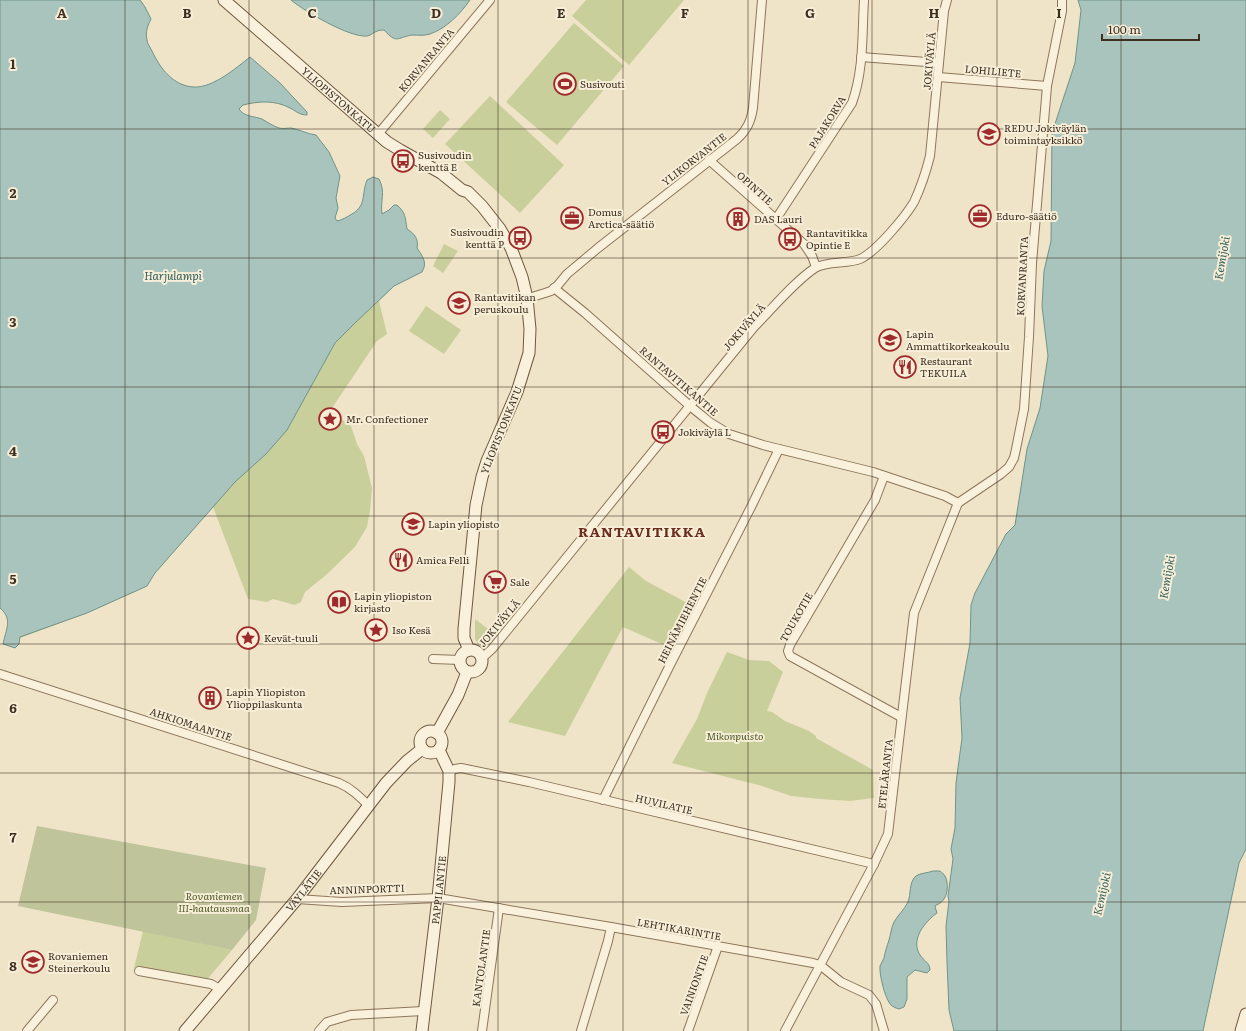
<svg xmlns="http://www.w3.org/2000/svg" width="1246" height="1031" viewBox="0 0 1246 1031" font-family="Literata,serif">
<rect width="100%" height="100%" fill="#f0e4c8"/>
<g fill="#c9cf9b">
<path d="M586,0H684L629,65L572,16Z"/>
<path d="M574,23L624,66L557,145L506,102Z"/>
<path d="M490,96L564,165L520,213L445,144Z"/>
<path d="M440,110L450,119L433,138L423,129Z"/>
<path d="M444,244L458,251L443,273L433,266Z"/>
<path d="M394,286L379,301L387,334L377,341L330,411L351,426L357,444L364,456L372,488L370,511L367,527L355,547L326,575L305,592L301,602L295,605L273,599L267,602L248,599L213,507L155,573L147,586L87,613L20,638L0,298Z"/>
<path d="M426,306L461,330L444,354L409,331Z"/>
<path d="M629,567L646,581L693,606L671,648L623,627L565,736L508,722Z"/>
<path d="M475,619L496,635L486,648L481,649L475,639Z"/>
<path d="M727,652L749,660L769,661L783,672L767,711L772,712L785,721L809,731L816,736V738L873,770L874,798L850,801L820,799L791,796L762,786L672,763L697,719L707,693Z"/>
<path d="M143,931L232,950L205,982L134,968Z"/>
</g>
<path fill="#bfc49a" d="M37,826L266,868L256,920L232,950L18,906Z"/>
<g fill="#a9c4bc" stroke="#6f938a">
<path d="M0,0H140L145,7L151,19C148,25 145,32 147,40C147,43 150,47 152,51C160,68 173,86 194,87C213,88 236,68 250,57L280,83L307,112V115C299,115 296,111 290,108C275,100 259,101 243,105L239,109C244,117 254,116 262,119C267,122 273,126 279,128C283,129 287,128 291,128C298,129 307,134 316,135L329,152L340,176L336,198L338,208L335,218L337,221C342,220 347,217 352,214C367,205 361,195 367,180L373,177L379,179C386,193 380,200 382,214L389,210L394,205H397C406,213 405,217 407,229C414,233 419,239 417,248C422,256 428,262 422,272L394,286L355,323L335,343L287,430L266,454L235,482L155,573L147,586L87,613L20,637L19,644L15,648L3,644C6,629 13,619 0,608Z"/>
<path d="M291,0H470C460,14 447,28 430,34C424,36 418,35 412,35C396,38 397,44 384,30C374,30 373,35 367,36C350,38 304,11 291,0Z"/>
<path d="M1078,0H1246V849L1239,863L1203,1031H954L949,1010L947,962L946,926L949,901L948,896L953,859L951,849L955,828L956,783L962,738L960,698L970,643L971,605L975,593L1006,534L1015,525L1027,449L1040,408L1048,356L1042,306L1044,271L1051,241L1052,133L1075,63L1081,10Z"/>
<path d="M933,871H940C942,873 944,874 945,876C950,886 947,902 936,905L935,907L937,913C925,922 910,939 920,955C924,961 930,963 930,970L927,973L915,970L907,977V999L904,1007L899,1009C896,1008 893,1007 891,1005C885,999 879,974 880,966C881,963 883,961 884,958C885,952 887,946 889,940C891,934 891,928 894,922C898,915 904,910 908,902C911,895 909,881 916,876C920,873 928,873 933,871Z"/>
</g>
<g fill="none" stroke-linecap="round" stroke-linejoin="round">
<g stroke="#8d765c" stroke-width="10">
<g id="street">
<path d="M861,57L939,63"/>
<path d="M938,77L1047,86"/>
<path d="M379,133L490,0"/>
<path d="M709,160L804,244L812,256L816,267"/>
<path d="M776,219L852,103C864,70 862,34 864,0"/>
<path d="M554,288L585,313L690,406L711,423L729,434L763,445L873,472L945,496L958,503"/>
<path d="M519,298L532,297L545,293L551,291L558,285L567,274L598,248L737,139C747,130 751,121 753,108L762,0"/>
<path d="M884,476L875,500L790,645L788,651L790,656L901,717"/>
<path d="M958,503L1001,474L1009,467L1014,458L1016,449L1024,409L1029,337L1032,263L1047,86L1062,11V0"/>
<path d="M482,658L492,649L754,327C773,308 794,282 815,268C826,261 848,264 860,259C876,252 905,217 914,202C921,187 926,172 930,156L944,11L947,0"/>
<path d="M433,659L460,660"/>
<path d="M0,674L339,783C351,788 360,797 369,806"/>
<path d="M449,771L455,769L461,768L529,782L874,864"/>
<path d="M603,800L670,665L752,505L779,449"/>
<path d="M297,899L342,902L438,898L611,927L813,963L820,965L841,982L869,995L876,1004L884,1031"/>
<path d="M139,971L211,984L220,989"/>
<path d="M27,1031L53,1000"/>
<path d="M319,1031L327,1022L351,1015L423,1011"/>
<path d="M482,1031L499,908"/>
<path d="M581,1031L608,941L611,927"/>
<path d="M688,1031L718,946"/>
<path d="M785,1031L874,864L888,834L914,613L958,503"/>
</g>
</g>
<g stroke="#6f573f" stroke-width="13">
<g id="secondary">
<path id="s1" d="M224,0L387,142L400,150L441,173L462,190L468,192L482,206L500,229L511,248L522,277L527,298L530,329L529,353L517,392L487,461L482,477L476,505L464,629V638L469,650"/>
<circle cx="471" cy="661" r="11"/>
<circle cx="431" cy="742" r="11"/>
<path d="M437,733L458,695L467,672"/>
<path id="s2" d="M185,1031L297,899L386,783L407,761L422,749"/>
<path id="s3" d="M422,1031L438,898L449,782V771L439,750"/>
<path d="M1241,1031L1246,1014"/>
</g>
</g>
<use href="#street" stroke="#faf1dc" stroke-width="8"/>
<use href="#secondary" stroke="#faf1dc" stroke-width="11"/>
</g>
<path fill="none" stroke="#3d2e20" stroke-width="1" stroke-opacity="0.55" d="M125,0V1031M249,0V1031M374,0V1031M498,0V1031M623,0V1031M748,0V1031M872,0V1031M997,0V1031M1121,0V1031M0,129H1246M0,258H1246M0,387H1246M0,516H1246M0,644H1246M0,773H1246M0,902H1246"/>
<defs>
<g id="stadium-ring" transform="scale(1.15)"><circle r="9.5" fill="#f7eed8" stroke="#9e2a2b" stroke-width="1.5"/><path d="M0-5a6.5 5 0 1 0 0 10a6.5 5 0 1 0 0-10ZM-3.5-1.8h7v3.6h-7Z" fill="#9e2a2b"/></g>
<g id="school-ring" transform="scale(1.15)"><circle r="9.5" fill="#f7eed8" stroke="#9e2a2b" stroke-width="1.5"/><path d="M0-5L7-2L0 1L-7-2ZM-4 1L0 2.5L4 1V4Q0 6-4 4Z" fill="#9e2a2b"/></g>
<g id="bus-ring" transform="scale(1.15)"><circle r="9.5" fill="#f7eed8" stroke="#9e2a2b" stroke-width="1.5"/><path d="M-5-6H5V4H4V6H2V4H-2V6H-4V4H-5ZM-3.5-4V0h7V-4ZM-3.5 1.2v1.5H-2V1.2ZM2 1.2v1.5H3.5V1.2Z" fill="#9e2a2b"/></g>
<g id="office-ring" transform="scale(1.15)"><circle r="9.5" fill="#f7eed8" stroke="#9e2a2b" stroke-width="1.5"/><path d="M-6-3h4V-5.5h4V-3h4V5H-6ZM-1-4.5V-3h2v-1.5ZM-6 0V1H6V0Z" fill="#9e2a2b"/></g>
<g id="building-ring" transform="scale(1.15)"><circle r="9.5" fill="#f7eed8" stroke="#9e2a2b" stroke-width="1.5"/><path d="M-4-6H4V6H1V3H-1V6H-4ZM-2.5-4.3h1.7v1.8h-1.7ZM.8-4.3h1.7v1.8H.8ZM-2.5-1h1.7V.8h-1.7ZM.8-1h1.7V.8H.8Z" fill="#9e2a2b"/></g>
<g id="university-ring" transform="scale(1.15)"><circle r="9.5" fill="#f7eed8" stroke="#9e2a2b" stroke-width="1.5"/><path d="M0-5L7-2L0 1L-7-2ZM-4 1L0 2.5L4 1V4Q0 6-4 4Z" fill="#9e2a2b"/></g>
<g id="restaurant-ring" transform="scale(1.15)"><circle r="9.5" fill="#f7eed8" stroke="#9e2a2b" stroke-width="1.5"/><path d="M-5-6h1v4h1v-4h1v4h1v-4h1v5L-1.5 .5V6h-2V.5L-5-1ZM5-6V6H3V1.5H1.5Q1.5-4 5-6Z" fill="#9e2a2b"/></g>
<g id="sight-ring" transform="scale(1.15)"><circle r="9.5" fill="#f7eed8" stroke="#9e2a2b" stroke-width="1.5"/><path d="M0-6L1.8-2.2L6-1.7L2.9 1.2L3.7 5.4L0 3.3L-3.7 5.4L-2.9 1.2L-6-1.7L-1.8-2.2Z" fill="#9e2a2b"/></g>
<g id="supermarket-ring" transform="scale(1.15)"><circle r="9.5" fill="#f7eed8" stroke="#9e2a2b" stroke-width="1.5"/><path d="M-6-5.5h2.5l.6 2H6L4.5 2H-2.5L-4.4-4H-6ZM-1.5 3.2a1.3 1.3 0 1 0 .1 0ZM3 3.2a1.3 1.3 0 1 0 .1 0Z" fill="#9e2a2b"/></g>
<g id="library-ring" transform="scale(1.15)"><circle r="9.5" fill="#f7eed8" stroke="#9e2a2b" stroke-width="1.5"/><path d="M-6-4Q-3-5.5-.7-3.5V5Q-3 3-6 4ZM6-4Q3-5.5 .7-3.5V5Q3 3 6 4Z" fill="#9e2a2b"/></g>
</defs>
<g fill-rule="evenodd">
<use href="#stadium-ring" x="565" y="84"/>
<use href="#school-ring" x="989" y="134"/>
<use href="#bus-ring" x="403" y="161"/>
<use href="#office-ring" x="980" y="216"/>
<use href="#office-ring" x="572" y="218"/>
<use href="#building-ring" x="738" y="219"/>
<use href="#bus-ring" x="520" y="238"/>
<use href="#bus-ring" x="790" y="239"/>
<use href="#school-ring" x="459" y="303"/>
<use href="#university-ring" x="890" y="340"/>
<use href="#restaurant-ring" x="905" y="367"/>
<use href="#sight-ring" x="330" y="419"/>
<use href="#bus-ring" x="663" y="432"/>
<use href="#university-ring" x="413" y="524"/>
<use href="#restaurant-ring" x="401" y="560"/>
<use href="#supermarket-ring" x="495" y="582"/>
<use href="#library-ring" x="339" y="602"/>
<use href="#sight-ring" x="376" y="630"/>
<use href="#sight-ring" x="248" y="638"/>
<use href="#building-ring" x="210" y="698"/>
<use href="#school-ring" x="33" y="962"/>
</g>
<g text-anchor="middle" stroke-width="4" stroke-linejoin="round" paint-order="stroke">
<g font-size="10" fill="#3d2e20" stroke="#f7eed8">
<text transform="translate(426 60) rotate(-50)" y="4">KORVANRANTA</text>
<text transform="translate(929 61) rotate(-85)" y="4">JOKIVÄYLÄ</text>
<text transform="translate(993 71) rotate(5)" y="4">LOHILIETE</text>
<text dy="4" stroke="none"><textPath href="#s1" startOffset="152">YLIOPISTONKATU</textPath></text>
<text transform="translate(827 122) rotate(-58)" y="4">PAJAKORVA</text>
<text transform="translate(694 159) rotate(-38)" y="4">YLIKORVANTIE</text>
<text transform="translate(755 188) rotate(42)" y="4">OPINTIE</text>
<text transform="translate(1022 276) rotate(-87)" y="4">KORVANRANTA</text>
<text transform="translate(744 327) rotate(-49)" y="4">JOKIVÄYLÄ</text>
<text transform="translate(679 381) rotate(41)" y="4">RANTAVITIKANTIE</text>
<text transform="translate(501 430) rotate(-68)" y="4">YLIOPISTONKATU</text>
<text transform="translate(796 617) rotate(-60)" y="4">TOUKOTIE</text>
<text transform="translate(682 620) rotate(-63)" y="4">HEINÄMIEHENTIE</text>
<text transform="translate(499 623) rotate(-50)" y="4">JOKIVÄYLÄ</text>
<text transform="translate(191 724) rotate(18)" y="4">AHKIOMAANTIE</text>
<text transform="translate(885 774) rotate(-84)" y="4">ETELÄRANTA</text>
<text transform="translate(664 804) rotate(13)" y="4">HUVILATIE</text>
<text transform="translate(367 889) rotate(-2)" y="4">ANNINPORTTI</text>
<text dy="4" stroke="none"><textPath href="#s2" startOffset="184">VÄYLÄTIE</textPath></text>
<text dy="4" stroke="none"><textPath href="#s3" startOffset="142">PAPPILANTIE</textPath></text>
<text transform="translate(679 929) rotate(10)" y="4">LEHTIKARINTIE</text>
<text transform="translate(481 968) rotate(-82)" y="4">KANTOLANTIE</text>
<text transform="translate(694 985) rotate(-70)" y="4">VAINIONTIE</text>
</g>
<g font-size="10" fill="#3d2e20" stroke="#f7eed8" text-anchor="start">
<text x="580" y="88">Susivouti</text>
<text x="1004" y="132">REDU Jokiväylän<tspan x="1004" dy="12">toimintayksikkö</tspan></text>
<text x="418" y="159">Susivoudin<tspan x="418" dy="12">kenttä E</tspan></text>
<text x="588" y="216">Domus<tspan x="588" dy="12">Arctica-säätiö</tspan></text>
<text x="996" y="220">Eduro-säätiö</text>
<text x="754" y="223">DAS Lauri</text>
<text x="504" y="236" text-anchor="end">Susivoudin<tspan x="504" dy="12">kenttä P</tspan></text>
<text x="806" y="237">Rantavitikka<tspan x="806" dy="12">Opintie E</tspan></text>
<text x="474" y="301">Rantavitikan<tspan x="474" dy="12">peruskoulu</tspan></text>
<text x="906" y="338">Lapin<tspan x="906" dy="12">Ammattikorkeakoulu</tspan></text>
<text x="920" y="365">Restaurant<tspan x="920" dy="12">TEKUILA</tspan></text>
<text x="346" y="423">Mr. Confectioner</text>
<text x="678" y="436">Jokiväylä L</text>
<text x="428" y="528">Lapin yliopisto</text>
<text x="416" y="564">Amica Felli</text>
<text x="510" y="586">Sale</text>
<text x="354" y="600">Lapin yliopiston<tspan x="354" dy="12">kirjasto</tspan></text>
<text x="392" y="634">Iso Kesä</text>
<text x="264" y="642">Kevät-tuuli</text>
<text x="226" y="696">Lapin Yliopiston<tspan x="226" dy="12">Ylioppilaskunta</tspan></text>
<text x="48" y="960">Rovaniemen<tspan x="48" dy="12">Steinerkoulu</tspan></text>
</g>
<g font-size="10" font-style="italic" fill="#4d5a26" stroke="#f7eed8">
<text x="735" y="740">Mikonpuisto</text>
<text x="214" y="900">Rovaniemen<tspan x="214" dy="12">III-hautausmaa</tspan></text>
</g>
<g font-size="11" font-style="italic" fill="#2f5d5a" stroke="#f7eed8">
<text transform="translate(1222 258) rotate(-80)" y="4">Kemijoki</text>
<text x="173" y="280">Harjulampi</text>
<text transform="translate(1167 577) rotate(-80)" y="4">Kemijoki</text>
<text transform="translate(1102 894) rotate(-77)" y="4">Kemijoki</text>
</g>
<g font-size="14" font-weight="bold" letter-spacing="1" fill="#6b2e1e" stroke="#f7eed8">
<text x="642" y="537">RANTAVITIKKA</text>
</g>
</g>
<g font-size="13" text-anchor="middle" font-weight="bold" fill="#3d2e20" stroke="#f7eed8" stroke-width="4" stroke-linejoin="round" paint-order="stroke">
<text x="62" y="18">A</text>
<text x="187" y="18">B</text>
<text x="312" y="18">C</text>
<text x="436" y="18">D</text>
<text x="561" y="18">E</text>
<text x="685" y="18">F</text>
<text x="810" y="18">G</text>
<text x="934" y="18">H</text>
<text x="1059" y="18">I</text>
<text x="13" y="69">1</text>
<text x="13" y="198">2</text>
<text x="13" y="327">3</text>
<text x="13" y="456">4</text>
<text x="13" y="584">5</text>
<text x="13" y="713">6</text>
<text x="13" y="842">7</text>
<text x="13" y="971">8</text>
</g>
<path d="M1102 34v6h97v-6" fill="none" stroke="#3d2e20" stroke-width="2"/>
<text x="1108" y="34" font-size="12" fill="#3d2e20" stroke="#f7eed8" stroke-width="3" paint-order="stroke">100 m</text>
</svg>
